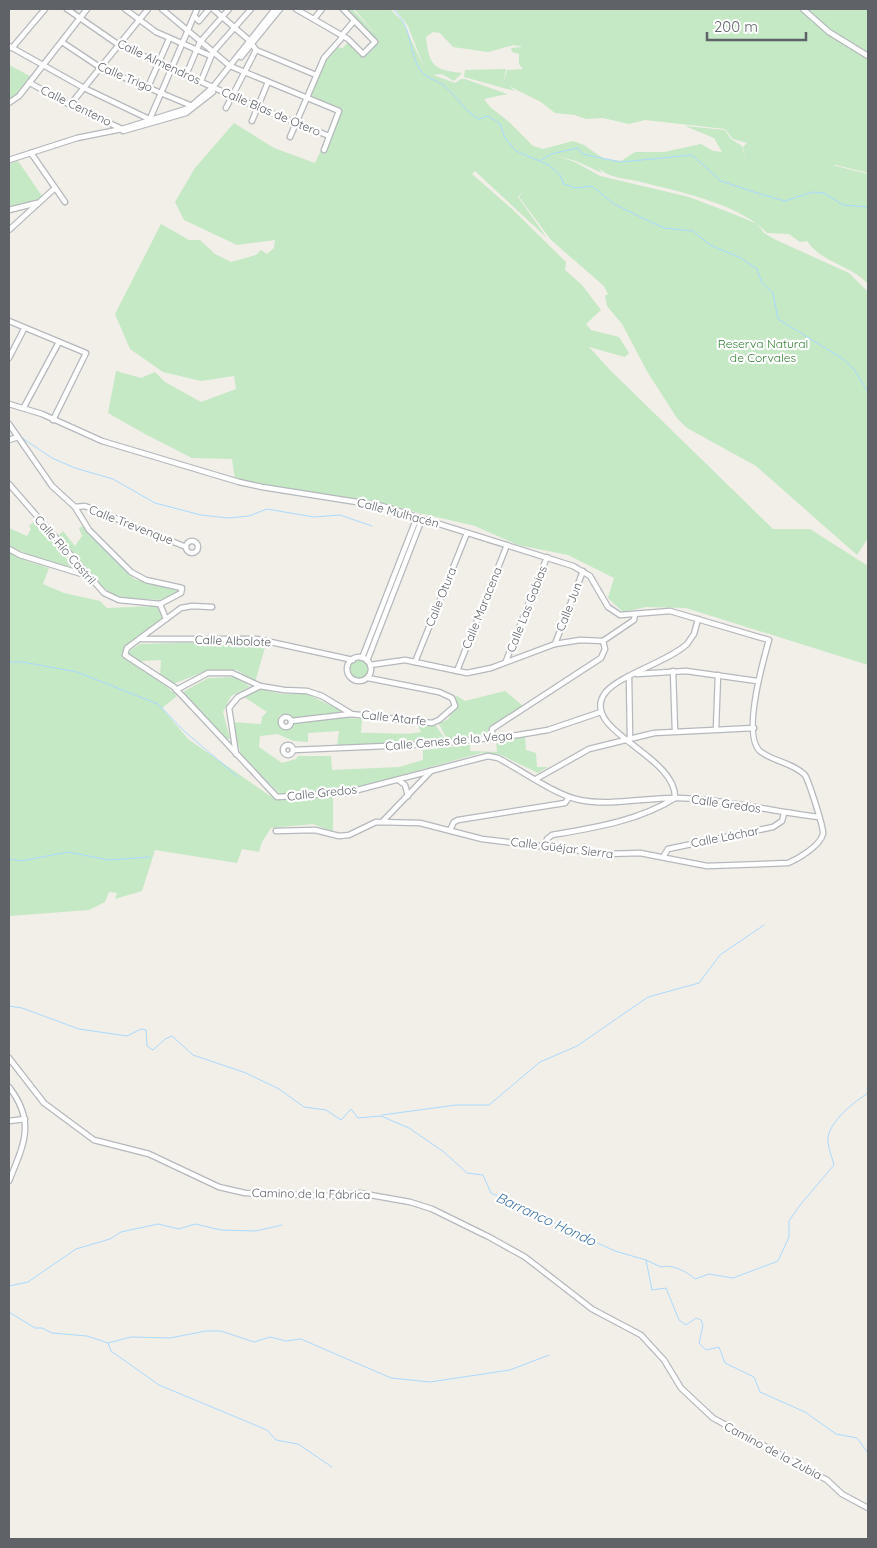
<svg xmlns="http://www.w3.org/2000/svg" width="877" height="1548" viewBox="0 0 877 1548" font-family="Quicksand,sans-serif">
<rect width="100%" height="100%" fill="#f1efe8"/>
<g fill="#c5e8c5" fill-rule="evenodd">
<path d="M344,9H352L377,35L354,9H390L402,21L424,67L408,26L395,9H868V173L836,165H832L868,174V284C851,265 822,263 807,241L800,242L789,234L767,233C739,203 676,191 637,181C623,178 608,178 598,167L602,173L576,161L556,156L575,162L600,176L689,197L736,215L757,224L764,233L776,240L849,273L868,292V538L857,555L756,466L687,428L677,418L648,373L622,324L607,306L605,296L608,294L604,286L551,240L519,197L525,189L518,197L547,238L475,171L472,174L511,208L566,262L565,270L582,285L601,310L586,324L591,330L619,337L629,353L625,357L589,347L610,370L773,529H810L868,566V665L686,608L646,607L623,612L608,598L614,578L568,555L518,545L475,526L398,508L235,479L232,459L192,458L145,434L108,413L116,371L141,378L155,372L165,382L201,402L236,389L234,376L201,381L163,372L130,349L115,314L161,224L189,240H200L215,254L231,262L256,255L261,250L267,254L274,248L275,240L237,245L184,220L175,202L195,168L234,123L274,148L315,163L340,110L310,97L326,58L336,47L343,48L348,42L363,58L378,43ZM433,32L440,33L453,47L488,52L514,45L523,47L511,48L512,52L519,54V64L523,69L507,70L503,83L506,69L465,70L464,77L515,91L509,86L541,102L555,113L575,115L586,119L603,118L629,124L645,120L725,129L733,139L747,143L743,147L746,160L742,146L731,139L725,130L685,126L714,138L722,152L713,151L701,144L664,152H635L621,161L604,159L584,145L573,141L543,149L533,146L508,121L490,107L484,99L507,94L465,79H461L455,83L433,75L442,74L454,81L462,73C434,70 429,66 426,37Z"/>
<path d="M9,65L30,76L17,95L9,99Z"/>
<path d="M18,161L42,196L39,199L9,208V164Z"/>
<path d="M35,521L71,564L70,567L30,555L9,546V528L27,536L31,529L29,526Z"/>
<path d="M83,526L134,579L177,589L178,592L164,600L126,598L112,594L97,582L56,538L63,531L75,546L82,536L79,528Z"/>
<path d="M9,552L27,561L49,568L43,584L64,593L100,601L107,608L157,606L162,617L161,622L125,647L122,657L166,686L177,696L162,708L188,739L276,800L333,797V832L313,824L271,828L262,842L259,852L242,849L237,863L155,850L142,891L115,899L117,893L109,892L105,902L89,910L9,916Z"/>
<path d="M246,641L266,644L255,682L237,670L206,671L173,684L160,676L161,660L142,661V666L129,658L128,652L140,644Z"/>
<circle cx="359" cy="669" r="9"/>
<path d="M236,677L250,687L231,696L223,712L230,739H225L183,692L208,678Z"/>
<path d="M261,689L281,694H307L344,712L293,718L286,714L279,716V723L284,728H290L295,723L337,717L362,719L361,733C381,732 402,736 421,732L417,724L436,726L445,739L337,746L339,731L308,733V742L294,741L277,734L260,736L259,747L282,763L296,759L298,756H331L332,770L399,767L423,760V750L470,745V751L497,752L496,741L525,737L526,750L536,753L537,767H548L538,773L499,754L481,753L348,790L280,794L241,755L232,722L261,724L262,717L267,712L244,697Z"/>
<path d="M505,691L523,706L479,738L447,739L439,724L448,719L458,705L454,697L457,696L465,701Z"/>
</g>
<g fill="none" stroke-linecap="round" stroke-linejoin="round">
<g stroke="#aadaff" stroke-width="1">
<path d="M393,9C414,30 407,46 419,68C424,78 435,79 443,85C457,96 464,111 479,119L488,116L500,124L505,138L516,151L549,165L560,175L564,184L576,188L592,186L614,204L636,215L664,228L693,231L710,245L741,258L757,269L762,283L773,293L778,319L843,359L854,369L868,392"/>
<path d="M541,160L551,154L578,148L582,154L621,162L692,155L721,181L757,193L785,201L813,192L824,193L843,205L868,207"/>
<path d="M9,434L11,436"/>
<path d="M22,438L52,458L75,468L113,479L155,503L201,515L228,518L249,516L267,509L314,517L340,515L372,526"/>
<path d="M9,662H23L77,672L158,704L184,731L238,777"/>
<path d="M9,859L21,861L68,852L109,860L150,857"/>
<path d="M9,1006L22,1008L79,1029L127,1036L141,1029L146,1030L147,1046L153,1050L165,1039L172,1036L193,1055L246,1073L279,1089L304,1107L326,1110L341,1120L351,1109L358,1118L381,1116L409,1128L444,1152L467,1173L483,1175L491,1193L615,1251L646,1260L652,1290L666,1288L679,1320L686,1325L696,1318L701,1320L703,1325L699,1343L706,1350L719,1347L725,1363L754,1377L760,1392L805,1412L836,1434L857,1438L868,1453"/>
<path d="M382,1115L456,1105H489L540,1062L577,1046L648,997L699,983L720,955L764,925"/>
<path d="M646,1260L661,1267C672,1264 686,1271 695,1279L709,1274L733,1278L778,1261L789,1237V1221L800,1205L834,1165C832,1157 827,1145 828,1137C831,1120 854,1102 868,1093"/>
<path d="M9,1286L28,1282L76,1249L110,1239L121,1232L158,1224L179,1229L195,1224L221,1230L256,1231L282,1225"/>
<path d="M9,1312L35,1328H42L52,1333L87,1336L108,1343L131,1337L170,1338L206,1331H221L254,1342L270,1337L286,1341L301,1339L391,1378L430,1382L510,1370L549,1355"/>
<path d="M108,1343L111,1351L159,1385L267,1430L276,1440L298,1444L332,1467"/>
</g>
<g stroke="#b5b8bc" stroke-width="7">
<g id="minor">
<path d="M67,9L119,45L257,107L329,136"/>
<path d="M125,9L156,32L211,56"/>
<path d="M162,9L230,66L339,111L324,150"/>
<path d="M213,9L250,41L256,50L316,75"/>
<path d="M296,9L348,39L363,54L375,42L343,9"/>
<path d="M803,9L829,32L868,56"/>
<path d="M194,16L199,21L209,9"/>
<path d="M314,19L322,9"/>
<path d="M62,42L101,68L192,106"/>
<path d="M9,46L84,88L149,119"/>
<path d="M12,48L45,9"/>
<path d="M241,57L280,9"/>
<path d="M186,75L200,42L229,9"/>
<path d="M201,81L213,52L251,9"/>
<path d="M30,83L70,105L122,129"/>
<path d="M148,87L169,39"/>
<path d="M9,103L19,96L87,9"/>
<path d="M70,105L148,9"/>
<path d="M226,108L256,50"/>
<path d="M149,121L197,9"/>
<path d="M252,121L268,82"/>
<path d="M123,131L186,113L213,92"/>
<path d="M290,137L324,58L341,39L342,35L354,21"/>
<path d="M31,153L65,202"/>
<path d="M9,160L77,138L122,129L189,108L213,87L275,9"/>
<path d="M9,210L37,203"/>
<path d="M9,230L55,188"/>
<path d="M9,321L86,353L53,420"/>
<path d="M9,358L24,329"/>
<path d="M9,404L42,414L102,441L239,482L262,487L382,506L573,566L590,576L608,607L620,615L670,611L769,640C763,661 741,737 761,752C775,762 793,763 805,775C809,782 824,828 823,834C820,846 798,859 788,863L707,866L640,853L606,854L482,839L420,823L376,822L349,835L339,836L315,830L276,831"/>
<path d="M24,407L59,342"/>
<path d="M9,424L52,486L75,507L89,530L131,572L146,580L182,588L181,593L160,604"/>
<path d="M9,440L18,437"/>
<path d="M9,484L104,593L119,600L160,604"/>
<path d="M75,507L85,506L186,547"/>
<circle cx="192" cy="547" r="6"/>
<path d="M9,549L20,555L85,575"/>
<path d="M160,604L166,619"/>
<path d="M212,607L192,606L181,608L127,648L125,655L174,687L277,797L346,793L488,756L498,758C521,770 555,795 580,800C610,806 644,798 675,798C719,798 774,812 819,817"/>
<path d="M142,639H257L353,660"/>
<path d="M603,641L634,620L635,614"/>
<path d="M555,644L583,571"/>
<circle cx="359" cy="669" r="12"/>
<path d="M362,658L417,517"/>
<path d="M367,661L422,519"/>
<path d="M506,661L547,557"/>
<path d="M415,662L467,533"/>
<path d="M370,665L405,660L467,673L491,668L555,644L580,640L603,641"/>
<path d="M457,671L507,545"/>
<path d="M673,671L675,731"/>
<path d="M637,674L686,671L757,681"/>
<path d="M629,677L630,738"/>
<path d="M176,690L208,673H232L260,686L284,690L307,691L322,696L350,713"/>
<circle cx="286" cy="722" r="5"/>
<path d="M291,721L351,714L432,723L439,720L455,706L452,698L439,692L368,678"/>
<path d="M716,729L718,675"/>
<path d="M492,738V729L601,658L605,649L603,641"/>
<circle cx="288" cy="750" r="5"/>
<path d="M293,750L433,744L518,735L548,730L601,712"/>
<path d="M236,754L229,708L238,697L260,686"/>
<path d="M536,779L589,749L654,733L754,728"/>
<path d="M398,780L405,785L408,796"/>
<path d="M383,821L431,771"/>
<path d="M450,830L454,822L458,820L565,803L569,797"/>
<path d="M546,845L547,839L552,835C593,828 639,821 675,798C677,755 578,730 605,693C619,675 668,662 687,644L694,634L698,619"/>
<path d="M663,857L668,849L773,827L782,821L784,813"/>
<path d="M9,1058L44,1103L94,1140L149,1154L219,1187L245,1193L332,1196L360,1193L376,1196L410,1202L432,1209L489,1237L525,1257L592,1309L641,1335L664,1360L681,1388L713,1418L827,1480L842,1494L868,1508"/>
<path d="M9,1087C36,1122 24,1144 9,1181"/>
<path d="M9,1121L25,1119"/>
</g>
</g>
<use href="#minor" stroke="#fff" stroke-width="4.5"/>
</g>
<g text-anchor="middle" stroke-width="4.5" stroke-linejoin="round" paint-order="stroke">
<g font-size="12" fill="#5f6368" stroke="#fff">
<text transform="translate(159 62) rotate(25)" y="4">Calle Almendros</text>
<text transform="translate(125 77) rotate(23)" y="4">Calle Trigo</text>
<text transform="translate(76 106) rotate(26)" y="4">Calle Centeno</text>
<text transform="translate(271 112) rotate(23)" y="4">Calle Blas de Otero</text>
<text transform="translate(398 513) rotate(15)" y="4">Calle Mulhacén</text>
<text transform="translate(131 525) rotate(21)" y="4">Calle Trevenque</text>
<text transform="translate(65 550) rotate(49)" y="4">Calle Río Castril</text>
<text transform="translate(441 597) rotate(-68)" y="4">Calle Otura</text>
<text transform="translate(569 607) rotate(-69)" y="4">Calle Jun</text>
<text transform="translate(482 608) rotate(-68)" y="4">Calle Maracena</text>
<text transform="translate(527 609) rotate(-69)" y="4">Calle Las Gabias</text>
<text transform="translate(233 641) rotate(2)" y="4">Calle Albolote</text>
<text transform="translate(394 718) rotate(6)" y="4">Calle Atarfe</text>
<text transform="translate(449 741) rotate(-5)" y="4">Calle Cenes de la Vega</text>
<text transform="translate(322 793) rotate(-6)" y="4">Calle Gredos</text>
<text transform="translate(726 804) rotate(8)" y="4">Calle Gredos</text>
<text transform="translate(725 837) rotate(-11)" y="4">Calle Láchar</text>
<text transform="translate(562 848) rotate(7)" y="4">Calle Güéjar Sierra</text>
<text transform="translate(311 1194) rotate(1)" y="4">Camino de la Fábrica</text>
<text transform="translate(773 1451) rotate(28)" y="4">Camino de la Zubia</text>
</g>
<g font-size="12" fill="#348238" stroke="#fff">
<text x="763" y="348">Reserva Natural<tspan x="763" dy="14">de Corvales</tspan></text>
</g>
<g font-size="14" font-style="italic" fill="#4174aa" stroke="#fff">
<text transform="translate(546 1219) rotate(25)" y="5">Barranco Hondo</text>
</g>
</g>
<rect width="877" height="1548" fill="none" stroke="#5f6368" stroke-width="20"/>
<path d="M707 32v8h99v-8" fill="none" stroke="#5f6368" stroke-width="2.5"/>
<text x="714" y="32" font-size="15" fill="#5f6368" stroke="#ffffff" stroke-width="4" paint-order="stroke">200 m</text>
</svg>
